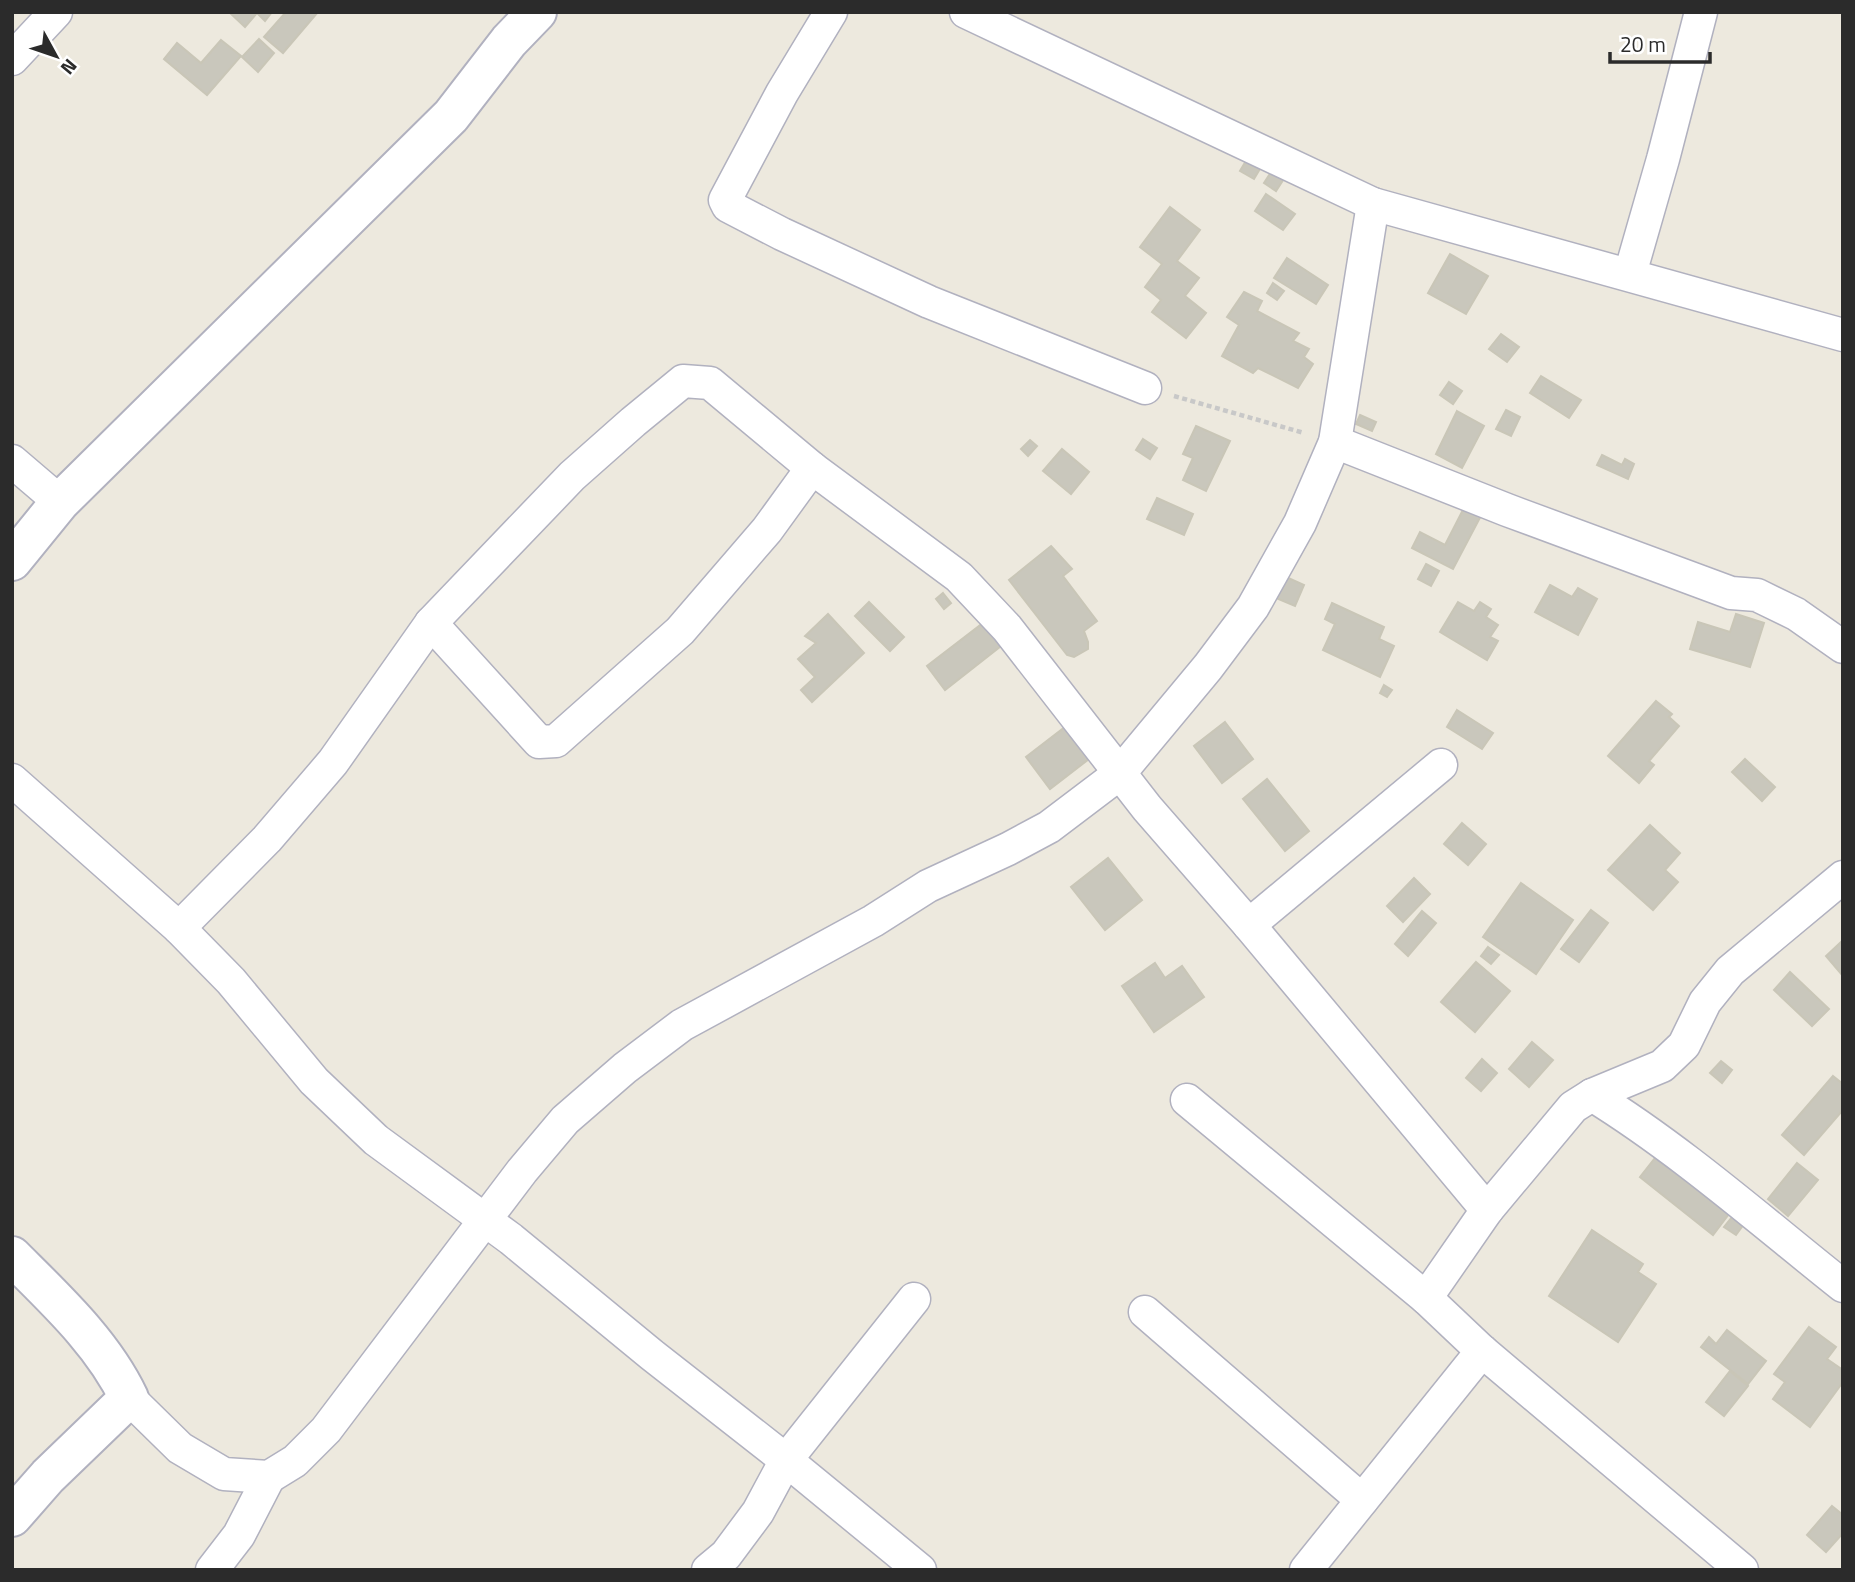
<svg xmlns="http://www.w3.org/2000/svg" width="1855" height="1582" viewBox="0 0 1855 1582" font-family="'Titillium Web',sans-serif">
<rect width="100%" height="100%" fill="#ede9de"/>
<g fill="#c9c7bc" stroke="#c9c6b7" stroke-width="2">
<path d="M229,12H272L265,21L257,13L245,27Z"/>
<path d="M286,12H318L283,53L264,37Z"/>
<path d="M259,39L274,53L258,72L242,57Z"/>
<path d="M221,40L241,56L207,95L164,59L177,43L201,63Z"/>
<path d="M1250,154L1264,162L1254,179L1240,171Z"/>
<path d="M1275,166L1287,174L1276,191L1264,183Z"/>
<path d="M1266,194L1295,214L1283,230L1255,211Z"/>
<path d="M1170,207L1200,230L1177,261L1199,278L1185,296L1206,313L1186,338L1152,312L1161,300L1145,287L1162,264L1140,247Z"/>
<path d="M1450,254L1488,276L1466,314L1428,293Z"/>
<path d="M1287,258L1328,285L1316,304L1274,278Z"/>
<path d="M1273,283L1284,291L1277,300L1267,293Z"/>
<path d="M1244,292L1262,301L1257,311L1299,333L1293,341L1309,349L1304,357L1313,364L1298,388L1258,368L1253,373L1222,356L1239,325L1227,317Z"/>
<path d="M1501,334L1519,347L1507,362L1489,349Z"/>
<path d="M1541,376L1581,400L1569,418L1530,393Z"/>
<path d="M1449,382L1462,391L1453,404L1440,395Z"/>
<path d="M1506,410L1520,417L1511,436L1496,429Z"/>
<path d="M1457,411L1484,426L1462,468L1436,454Z"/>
<path d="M1360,415L1376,422L1372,431L1356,424Z"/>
<path d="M1196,426L1230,441L1206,491L1183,480L1193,458L1183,454Z"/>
<path d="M1143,439L1157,448L1150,459L1136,450Z"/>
<path d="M1030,440L1037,446L1028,456L1021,449Z"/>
<path d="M1062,449L1089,472L1071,494L1043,471Z"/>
<path d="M1602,455L1622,465L1625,459L1634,464L1628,479L1597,465Z"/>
<path d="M1157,498L1193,514L1184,535L1147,519Z"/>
<path d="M1467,502L1484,510L1453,569L1412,548L1420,532L1445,545Z"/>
<path d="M1051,546L1072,569L1063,576L1097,621L1084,631L1088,642V649L1074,657L1067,655L1009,580Z"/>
<path d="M1426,564L1439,571L1431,586L1418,579Z"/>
<path d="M1286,577L1304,585L1295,606L1276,598Z"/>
<path d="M1550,585L1572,597L1578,588L1597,599L1578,635L1535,612Z"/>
<path d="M943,593L951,603L944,609L936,599Z"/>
<path d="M869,602L904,637L890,651L855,616Z"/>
<path d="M1458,602L1474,611L1480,602L1491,609L1486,617L1498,625L1490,637L1498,641L1487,660L1440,632Z"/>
<path d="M1332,603L1384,627L1379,639L1394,646L1380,677L1323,650L1335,624L1325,619Z"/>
<path d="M828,614L864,653L812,702L801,690L815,677L798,659L816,643L805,636Z"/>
<path d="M1736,614L1764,623L1750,667L1690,649L1698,622L1730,632Z"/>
<path d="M983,623L1001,646L945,690L927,666Z"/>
<path d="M1384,685L1392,690L1387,697L1380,693Z"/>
<path d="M1656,701L1672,714L1669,717L1679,726L1649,761L1654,765L1639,783L1608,756Z"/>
<path d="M1457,710L1493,733L1482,749L1447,727Z"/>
<path d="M1225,722L1253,759L1222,783L1194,746Z"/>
<path d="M1065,727L1089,759L1050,789L1026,757Z"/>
<path d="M1745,759L1775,787L1762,801L1732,772Z"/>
<path d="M1267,779L1309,831L1285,851L1243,799Z"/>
<path d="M1462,823L1486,844L1468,865L1444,844Z"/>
<path d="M1650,825L1680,853L1665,870L1678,882L1653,910L1608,870Z"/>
<path d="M1108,858L1142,900L1105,930L1071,887Z"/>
<path d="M1414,878L1430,894L1403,922L1387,906Z"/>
<path d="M1521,883L1573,920L1536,974L1483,937Z"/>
<path d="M1591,910L1608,923L1579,962L1561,949Z"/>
<path d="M1422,911L1436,923L1408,956L1395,944Z"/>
<path d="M1843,940V976L1826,956Z"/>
<path d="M1488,947L1499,955L1491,964L1481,956Z"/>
<path d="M1476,962L1510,991L1475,1032L1441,1002Z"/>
<path d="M1155,963L1165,978L1182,966L1204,997L1154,1032L1122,986Z"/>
<path d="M1790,972L1829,1009L1812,1026L1774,990Z"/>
<path d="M1532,1042L1553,1060L1529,1087L1509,1069Z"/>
<path d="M1482,1059L1497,1073L1481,1091L1466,1078Z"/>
<path d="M1721,1061L1732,1070L1722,1083L1710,1073Z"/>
<path d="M1833,1076L1843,1084V1110L1804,1155L1782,1135Z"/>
<path d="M1659,1153L1732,1210L1713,1235L1640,1177Z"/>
<path d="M1797,1163L1818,1180L1788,1216L1768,1199Z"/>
<path d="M1736,1212L1747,1220L1736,1235L1724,1227Z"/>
<path d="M1592,1230L1643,1264L1638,1272L1656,1284L1618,1342L1549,1296Z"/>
<path d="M1809,1327L1836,1347L1827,1359L1843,1370V1382L1810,1427L1773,1399L1785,1382L1774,1374Z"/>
<path d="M1727,1330L1766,1361L1748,1384L1701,1347L1709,1337L1716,1344Z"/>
<path d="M1730,1371L1748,1386L1724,1416L1706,1402Z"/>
<path d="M1832,1506L1843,1515V1533L1826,1552L1807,1535Z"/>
</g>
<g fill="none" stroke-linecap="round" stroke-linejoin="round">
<g stroke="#b1b1bf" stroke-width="35">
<g id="minor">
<path d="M831,12L782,93L725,200L728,206L782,234L929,302L1145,388"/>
<path d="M966,12L1373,204L1843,335"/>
<path d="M12,59L56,12"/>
<path d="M1630,274L1663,159L1701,12"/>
<path d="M1335,442L1507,510L1731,593L1757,595L1796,614L1843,647"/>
<path d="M12,461L60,502"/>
<path d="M431,623L539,742L556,741L680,631L767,530L812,468"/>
<path d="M12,780L179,928L231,981L314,1081L376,1140L511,1239L652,1355L786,1460L920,1570"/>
<path d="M1249,925L1441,765"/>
<path d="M179,928L267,839L333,762L431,623L572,476L633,422L683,381L710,383L812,468L959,577L1007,628L1147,808L1249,925L1487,1210"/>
<path d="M1592,1095C1681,1150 1761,1221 1843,1286"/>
<path d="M1187,1100L1426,1298L1482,1351L1742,1570"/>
<path d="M1426,1298L1487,1210L1573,1107L1592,1095L1662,1066L1684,1045L1705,1002L1730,971L1843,877"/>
<path d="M1145,1312L1362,1500"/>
<path d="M129,1398L180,1448L224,1474L269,1477L295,1461L326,1430L522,1171L565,1120L625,1068L682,1025L873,921L928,886L1008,849L1049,827L1119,774L1208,667L1253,607L1300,523L1335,442L1373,204"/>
<path d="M212,1570L239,1535L269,1477"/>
<path d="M708,1570L726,1555L758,1512L786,1460L914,1299"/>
<path d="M1306,1570L1482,1351"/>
</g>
</g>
<g stroke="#b1b1bf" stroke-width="42">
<g id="tertiary">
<path d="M12,561L60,502L451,116L509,41L537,12"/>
<path d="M12,1256C55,1299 103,1343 129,1398L48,1476L12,1517"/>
</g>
</g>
<path stroke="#c8c8c8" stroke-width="4.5" stroke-dasharray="5 3.5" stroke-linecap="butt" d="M1174,396L1304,433"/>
<use href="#minor" stroke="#fff" stroke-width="32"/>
<use href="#tertiary" stroke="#fff" stroke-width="38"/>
</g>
<rect width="1855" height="1582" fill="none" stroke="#2b2b2b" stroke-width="28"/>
<g transform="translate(56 56) rotate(130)" stroke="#ffffff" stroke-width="5" paint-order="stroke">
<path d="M0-5L12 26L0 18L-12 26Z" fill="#2b2b2b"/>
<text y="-10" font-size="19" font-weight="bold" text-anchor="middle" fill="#2b2b2b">N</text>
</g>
<path d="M1610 52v10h100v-10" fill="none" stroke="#2b2b2b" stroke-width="3.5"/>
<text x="1620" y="52" font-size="21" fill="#2b2b2b" stroke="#ffffff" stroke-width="5" paint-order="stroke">20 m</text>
</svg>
